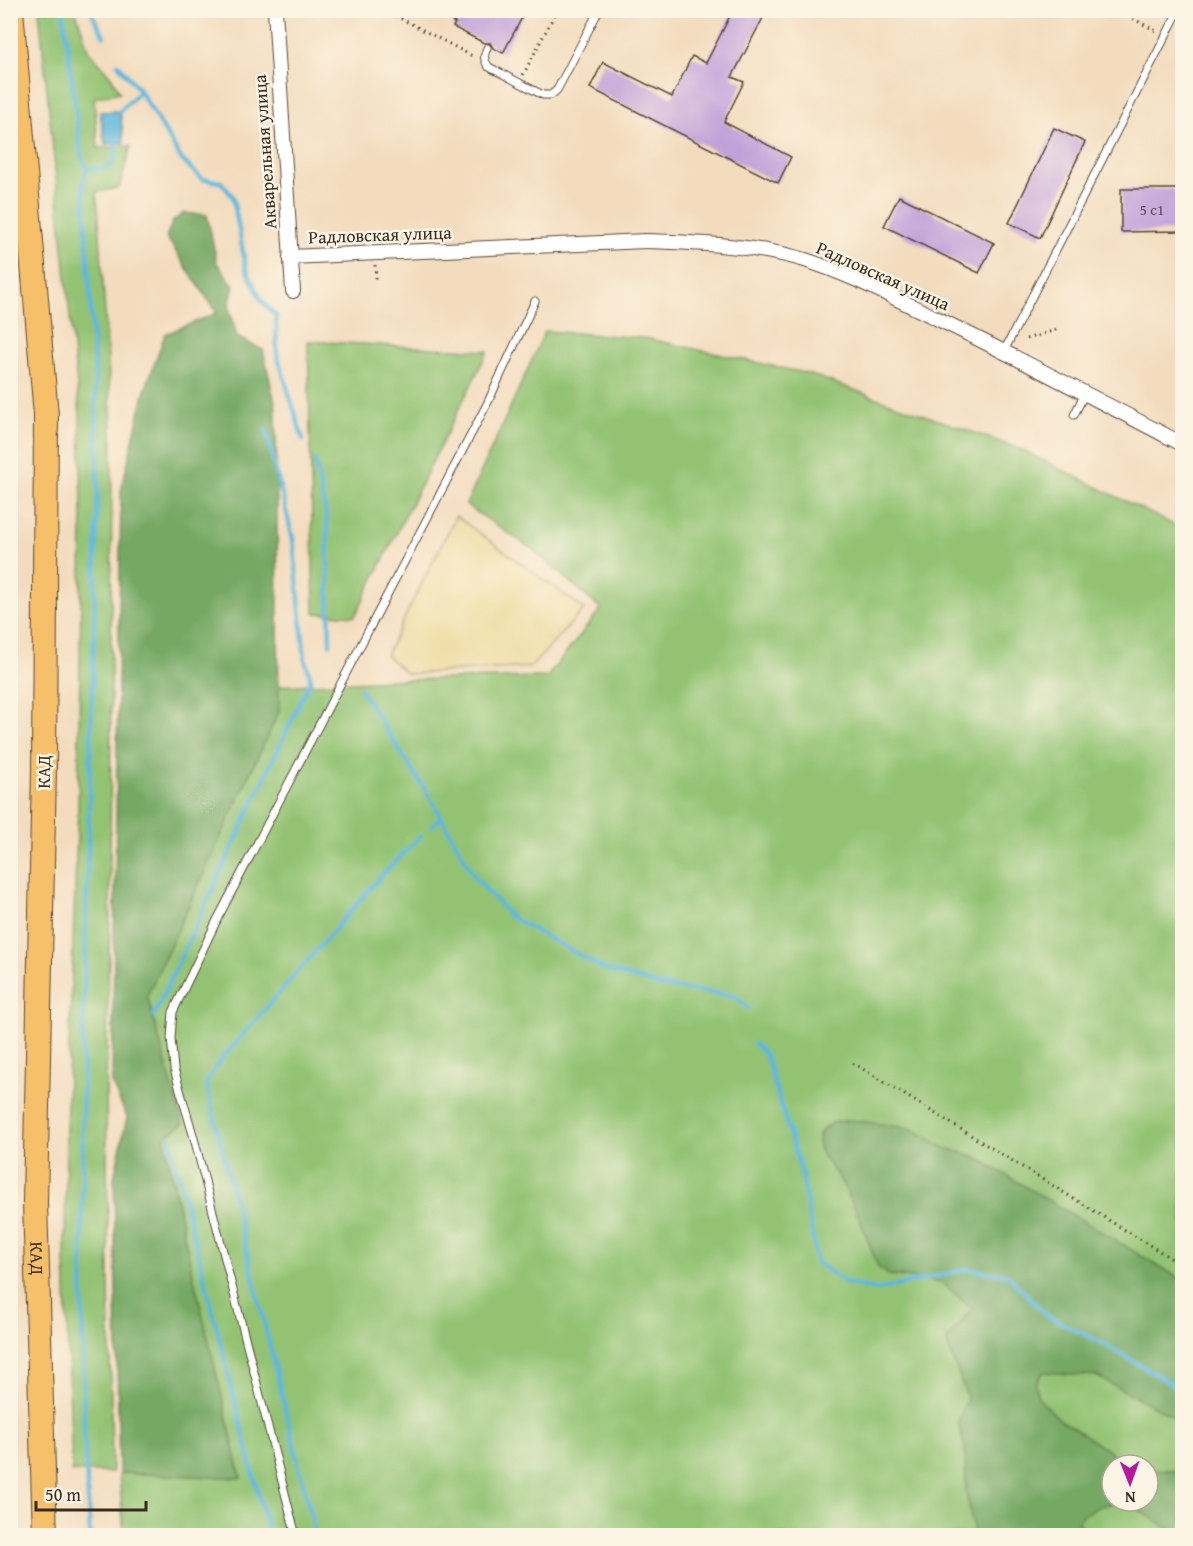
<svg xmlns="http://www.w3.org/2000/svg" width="1193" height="1546" viewBox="0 0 1193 1546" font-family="'Gentium Book Plus',serif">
<rect width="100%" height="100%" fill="#fcf5e5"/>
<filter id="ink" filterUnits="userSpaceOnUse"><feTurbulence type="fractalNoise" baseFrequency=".0167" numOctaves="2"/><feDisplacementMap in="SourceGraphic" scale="12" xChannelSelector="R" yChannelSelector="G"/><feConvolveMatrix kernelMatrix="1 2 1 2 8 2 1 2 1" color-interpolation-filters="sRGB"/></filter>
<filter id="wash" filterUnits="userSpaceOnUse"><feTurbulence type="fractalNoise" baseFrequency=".008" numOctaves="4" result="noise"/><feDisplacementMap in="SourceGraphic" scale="24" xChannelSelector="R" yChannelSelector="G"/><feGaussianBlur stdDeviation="1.35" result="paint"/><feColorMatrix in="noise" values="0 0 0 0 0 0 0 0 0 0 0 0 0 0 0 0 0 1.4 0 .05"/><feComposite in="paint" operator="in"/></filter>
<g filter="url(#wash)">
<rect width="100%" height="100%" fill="#f3dcbd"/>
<g fill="#92c272" stroke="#667648" stroke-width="1.5" fill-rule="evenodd">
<path d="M39,11H76L88,50L111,77L120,92L94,98L98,148L131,146L119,188L96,192L99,217L112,427L110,904L106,1090L112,1472H72L65,1259L66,1131L78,806L82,514L80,416Z"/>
<path d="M545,331L645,338L809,374L1020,449L1182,529V1535H124L119,1473L241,1478L188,1254L164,1136L182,1124L147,996L279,711L278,686L389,680L547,677L601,609L532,549L466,505ZM1112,1465H1148V1501H1112Z"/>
<path d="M308,341L488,351L355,616L314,613Z"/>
</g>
<g fill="#75a864" stroke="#586941" stroke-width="1.5">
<path d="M184,213L207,215L217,263L234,286L229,306L237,337L263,350L276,407L279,711L147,996L183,1124L164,1137L188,1254L241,1478L119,1473L114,1178L127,1117L112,1084L121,491L144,393L165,334L217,313L166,237L173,221Z"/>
<path d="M852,1120L910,1128L945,1148L974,1156L1182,1280V1421L1096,1376L1043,1372L1035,1384L1038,1397L1059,1419L1106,1449L1124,1465H1112V1501H1148V1470H1172L1182,1477V1535C1168,1531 1156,1519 1142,1512C1120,1499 1096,1502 1078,1520L1084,1535H974L966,1492L965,1448L958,1422L967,1397L946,1341L972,1309L941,1282L889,1275L878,1267C865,1234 854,1199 834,1171C828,1163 819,1153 818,1142C818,1123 838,1121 852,1120Z"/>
</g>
<path fill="#eeda9e" stroke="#94825e" stroke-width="1.5" d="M456,516L584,609L531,667L407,674L386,655Z"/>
<path fill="#5eb7dc" stroke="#4c707d" stroke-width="1.5" d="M120,111L124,143L105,144L100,112Z"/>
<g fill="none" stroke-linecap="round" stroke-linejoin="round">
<g stroke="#5eb7dc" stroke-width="4.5">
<path d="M63,10L81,155L87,169L83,182L95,373L98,483L83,1030L82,1250L84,1432L90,1536"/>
<path d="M90,10L104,36"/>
<path d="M118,64L140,91L182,160L202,179L221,182L233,197L246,269L262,301L276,316L277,354L303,440"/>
<path d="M120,111L140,91"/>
<path d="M87,169C110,168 117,170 115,144"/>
<path d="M315,460L327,520L330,645"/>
<path d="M360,689L431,799L474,876L511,917L604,969L661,986L735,996L748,1008"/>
<path d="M432,826L441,817"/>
<path d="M154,1015L311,679L305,660L293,539L266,430"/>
<path d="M755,1044L766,1056L802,1174L817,1263L846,1283L878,1290L968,1269L1008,1275L1046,1315L1104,1344L1182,1390"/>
<path d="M169,1137L269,1536"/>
<path d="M316,1536L206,1083L219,1062L384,873L421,836"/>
</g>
</g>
<g id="blocks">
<g fill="#c2a1d9">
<path d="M430,10H526L503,53L493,48L490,43H484L453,27L455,23Z"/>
<path d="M733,10H758L765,14L732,77L744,82L724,122L791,157L778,183L590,88L603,62L672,97L692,56L706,63Z"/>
<path d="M1054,128L1085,142L1040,238L1009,223Z"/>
<path d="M1121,189H1182V231L1121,232Z"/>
<path d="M899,196L994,243L979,273L884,226Z"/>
</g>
</g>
</g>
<g filter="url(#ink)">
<use href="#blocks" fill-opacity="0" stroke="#574536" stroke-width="1.5"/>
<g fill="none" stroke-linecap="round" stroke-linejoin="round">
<g stroke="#574536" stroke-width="9">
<g id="service">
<path d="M487,48C483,56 484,61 489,67L543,95H551L557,90L599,10"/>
<path d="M1004,351L1179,10"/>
<path d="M1074,415L1085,393"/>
<path d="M296,1536L194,1138L174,1069L171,1038L173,1012L217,920L488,402L535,301"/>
</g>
</g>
<g stroke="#574536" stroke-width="16">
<g id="minor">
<path d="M275,10L293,291"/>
<path d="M290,257L646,241C699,243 754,245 805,260C850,274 892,297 934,317C1018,358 1100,401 1182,444"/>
</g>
</g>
<g stroke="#574536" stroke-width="26">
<g id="motorway">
<path id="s1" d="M11,10L46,415L44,769L35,1202L45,1536"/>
</g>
</g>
<g stroke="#574536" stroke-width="3" stroke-dasharray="1.5 4.5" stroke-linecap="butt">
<path d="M385,10L474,57"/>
<path d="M1117,10L1158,32"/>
<path d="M523,75L557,10"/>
<path d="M375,265L376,279"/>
<path d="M1026,339L1059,329"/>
<path d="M853,1063L1182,1265"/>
</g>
<use href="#service" stroke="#fff" stroke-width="7"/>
<use href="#minor" stroke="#fff" stroke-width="14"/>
<use href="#motorway" stroke="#f6c06b" stroke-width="24"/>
</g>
</g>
<g text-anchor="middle" stroke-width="5" stroke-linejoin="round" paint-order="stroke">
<g font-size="15" fill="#5d484d">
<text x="1152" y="215">5 с1</text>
</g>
<g font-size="18" fill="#3b2a1e" stroke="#fcf5e5">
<text transform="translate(265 152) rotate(-94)" y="6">Акварельная улица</text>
<text transform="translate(380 235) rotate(-2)" y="6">Радловская улица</text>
<text transform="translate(883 276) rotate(24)" y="6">Радловская улица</text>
<text transform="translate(44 772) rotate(-89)" y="6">КАД</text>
<text dy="6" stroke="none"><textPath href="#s1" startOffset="1250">КАД</textPath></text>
</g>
</g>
<rect width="1193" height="1546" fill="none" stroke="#fcf5e5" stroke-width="36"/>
<g transform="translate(1130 1483) rotate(179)"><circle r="28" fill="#fcf5e5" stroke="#afa495" stroke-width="1.5"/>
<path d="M0-4.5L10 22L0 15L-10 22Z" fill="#b5179e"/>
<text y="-9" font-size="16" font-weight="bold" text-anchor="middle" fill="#3b2a1e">N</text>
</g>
<path d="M36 1501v9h110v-9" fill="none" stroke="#3b2a1e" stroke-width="3"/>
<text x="45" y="1501" font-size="18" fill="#3b2a1e" stroke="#fcf5e5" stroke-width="4.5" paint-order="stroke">50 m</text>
</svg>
